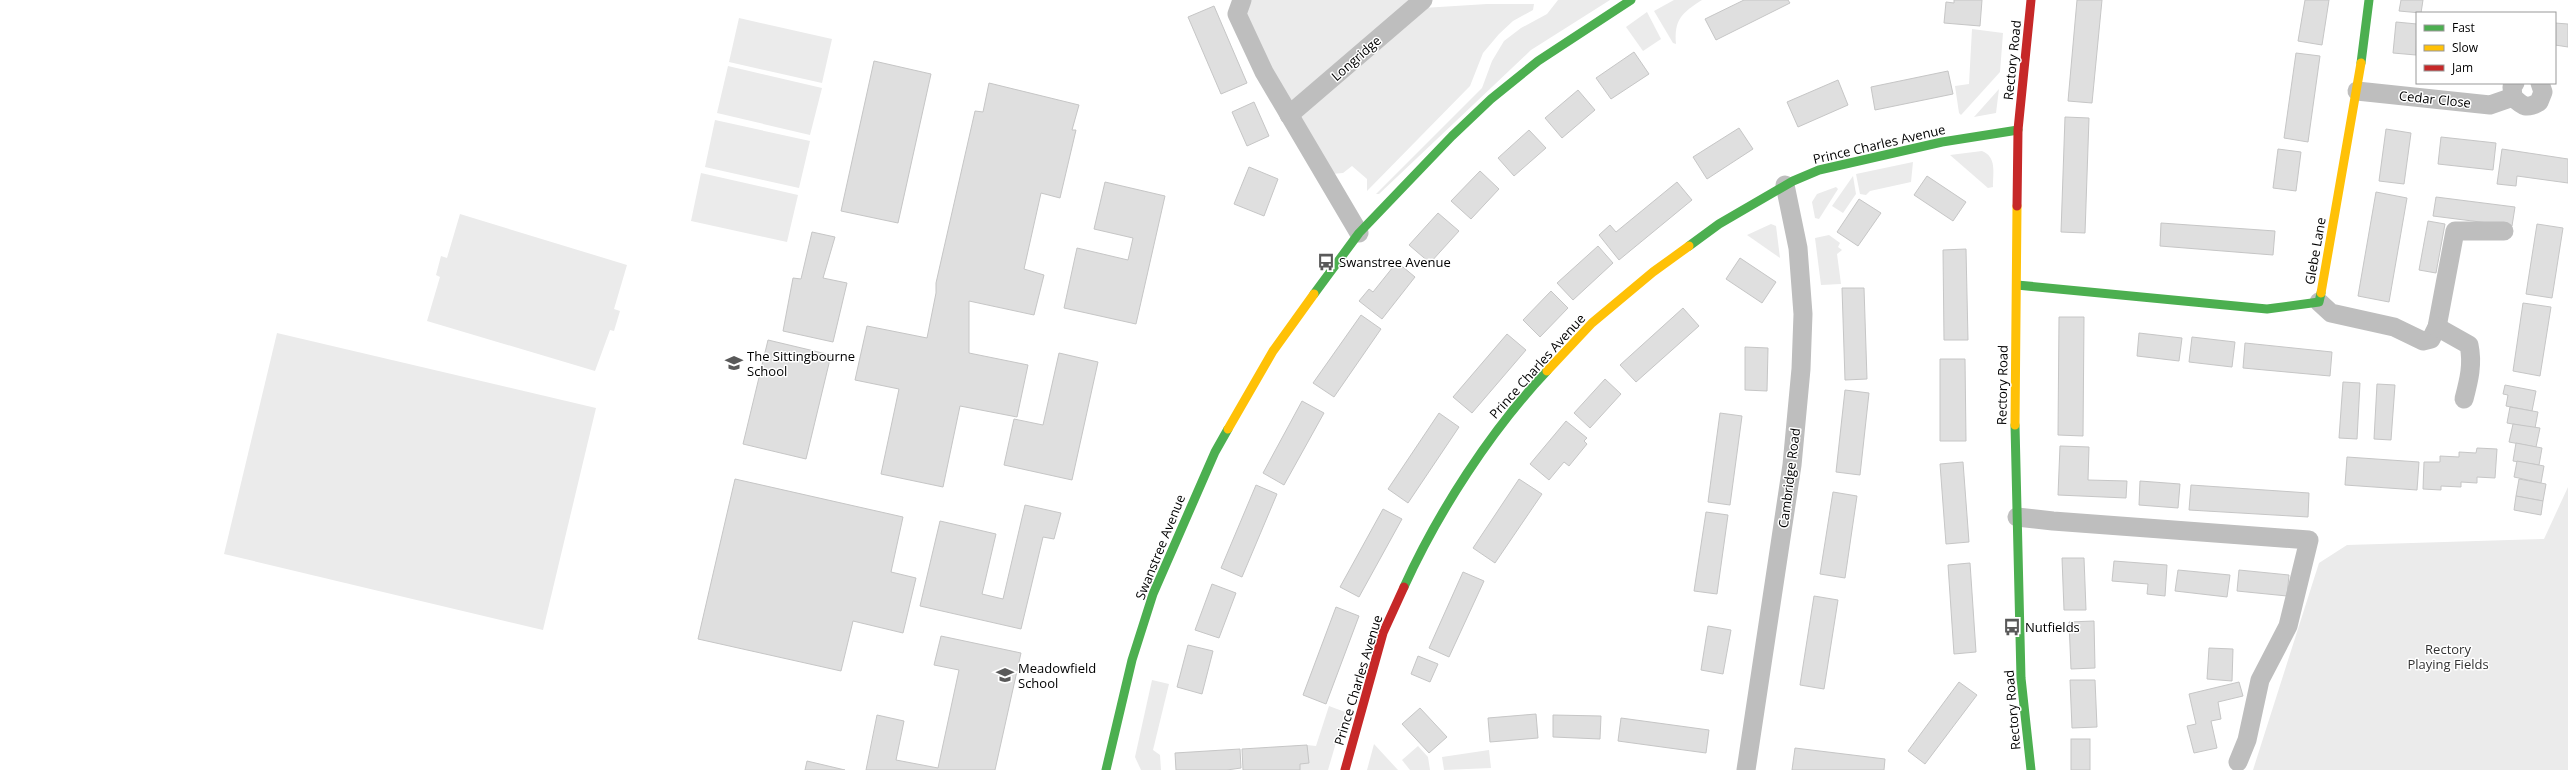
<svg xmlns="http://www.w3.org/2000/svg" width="2568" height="770" viewBox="0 0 2568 770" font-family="'Open Sans',sans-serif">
<rect width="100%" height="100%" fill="#fff"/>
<g fill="#ebebeb">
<path d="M1242,0H1419L1423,8L1487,4H1534L1533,10L1513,21L1499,34L1483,53L1470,86L1367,191V179L1352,166L1343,173L1332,174L1264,72Z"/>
<path d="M1558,0H1610L1531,50L1379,194H1376L1482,88L1492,61L1504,41L1521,28L1547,14Z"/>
<path d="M1674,0H1702C1682,13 1674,19 1676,44L1673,43L1654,11Z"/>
<path d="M1647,12L1661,39L1643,51L1626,27Z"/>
<path d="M739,18L832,39L822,83L729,62Z"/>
<path d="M1972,29L2003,33L2000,72L1961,115L1959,113L1955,86L1969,84Z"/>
<path d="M728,66L822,88L810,135L717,113Z"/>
<path d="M1999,89L1996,113L1974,117Z"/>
<path d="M715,120L810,141L799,188L705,167Z"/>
<path d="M1982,151C1997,157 1993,173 1993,187L1988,188L1950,155Z"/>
<path d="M1913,162L1911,182L1870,191L1866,195L1860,194L1856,174Z"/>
<path d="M701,173L798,195L787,242L691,221Z"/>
<path d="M1853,176L1856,194L1843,213L1832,206Z"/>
<path d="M1836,187L1838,189L1819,219L1815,218L1812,202L1817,194Z"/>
<path d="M460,214L627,265L614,309L620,311L614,331L610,330L595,371L427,321L440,277L436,275L441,256L447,258Z"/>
<path d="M1771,224L1776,226L1780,258L1747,235Z"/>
<path d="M1829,235L1840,243L1838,247L1842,250L1837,254L1841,284L1821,285L1815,238Z"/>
<path d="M277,333L596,408L543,630L224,554Z"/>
<path d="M2568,487V770H2253L2319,563L2347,545L2544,539Z"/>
<path d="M1152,680L1169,684L1153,750L1160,755L1161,770H1141L1135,757Z"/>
<path d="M1329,706L1345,712L1328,770H1300V764L1308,763L1307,745L1316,746Z"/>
<path d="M1374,744L1398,770H1367Z"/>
<path d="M1418,746L1428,757L1430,770H1410L1402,760Z"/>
<path d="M1489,750L1491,768L1444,770L1442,757Z"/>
</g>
<g fill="#dfdfdf" stroke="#c6c6c6">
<path d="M1744,0H1788L1790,3L1716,40L1705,19Z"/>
<path d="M1954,0H1982L1980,26L1944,23L1946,2L1954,3Z"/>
<path d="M2077,0H2102L2092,103L2068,101Z"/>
<path d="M2305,0H2329L2322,45L2298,41Z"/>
<path d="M2401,0H2423L2421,13L2399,11Z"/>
<path d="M1214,6L1247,83L1221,94L1188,17Z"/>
<path d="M2396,22L2417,24L2416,55L2393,53Z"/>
<path d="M2555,23L2568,24V47L2555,45Z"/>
<path d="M1634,52L1649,74L1611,99L1596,78Z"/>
<path d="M2296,53L2320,56L2308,142L2284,138Z"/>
<path d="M874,61L931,74L898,223L841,211Z"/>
<path d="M1948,71L1953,94L1875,110L1871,87Z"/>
<path d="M1838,80L1848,105L1798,127L1787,102Z"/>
<path d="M989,83L1079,105L1072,130H1076L1060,198L1041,193L1024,269L1044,275L1034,315L969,301V353L1028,365L1017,417L960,406L943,487L881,474L899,389L855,380L867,326L927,338L936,293V283L975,111L983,112Z"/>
<path d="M1578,90L1595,110L1562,138L1545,118Z"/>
<path d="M1254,102L1269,136L1247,146L1232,112Z"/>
<path d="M2065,117L2089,118L2085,233L2061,232Z"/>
<path d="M1739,128L1753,149L1707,179L1693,157Z"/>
<path d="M2386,129L2411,133L2404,184L2379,181Z"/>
<path d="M1529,130L1546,148L1514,176L1498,158Z"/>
<path d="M2441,137L2496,143L2493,170L2438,164Z"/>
<path d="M2278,149L2301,152L2296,191L2273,188Z"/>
<path d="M2502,149L2568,159V183L2517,176L2516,186L2497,184Z"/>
<path d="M1249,167L1278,179L1264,216L1234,204Z"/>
<path d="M1480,171L1499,189L1471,219L1451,201Z"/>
<path d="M1927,176L1966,202L1953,221L1914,195Z"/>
<path d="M1105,182L1165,196L1136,324L1064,308L1077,248L1128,260L1133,238L1094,229Z"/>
<path d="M1677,182L1692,200L1619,260L1599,235L1610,225L1616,232Z"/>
<path d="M2376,192L2407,198L2389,302L2358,296Z"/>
<path d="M2436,197L2515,207L2512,226L2433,216Z"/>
<path d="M1859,199L1881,213L1858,246L1837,232Z"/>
<path d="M1438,213L1459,231L1430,263L1409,245Z"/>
<path d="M2428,221L2445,224L2436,273L2419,270Z"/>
<path d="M2161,223L2275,231L2273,255L2160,246Z"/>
<path d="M2537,224L2563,228L2552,298L2526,294Z"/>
<path d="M812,232L835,237L823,278L847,283L833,342L783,331L793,278L801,279Z"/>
<path d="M1598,246L1613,263L1573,300L1557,283Z"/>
<path d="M1966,249L1968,340H1944L1943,250Z"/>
<path d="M1740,258L1776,282L1762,303L1726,279Z"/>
<path d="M1397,262L1415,277L1382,319L1359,301L1369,289L1373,292Z"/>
<path d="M1842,288H1864L1867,379L1845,380Z"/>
<path d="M1551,291L1568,308L1540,337L1523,320Z"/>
<path d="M2523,303L2551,307L2540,376L2513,371Z"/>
<path d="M1683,308L1699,326L1636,382L1620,365Z"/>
<path d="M1361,315L1381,329L1334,397L1313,383Z"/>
<path d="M2059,317H2084L2083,436L2058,435Z"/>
<path d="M2139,333L2182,338L2179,361L2137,356Z"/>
<path d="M1507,334L1526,350L1472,413L1453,397Z"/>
<path d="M2192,337L2235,342L2232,367L2189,362Z"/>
<path d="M768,340L831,355L806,459L743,444Z"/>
<path d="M2245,343L2332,352L2330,376L2243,368Z"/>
<path d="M1745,347L1768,348L1767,391L1745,390Z"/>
<path d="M1059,353L1098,362L1072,480L1004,465L1014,419L1043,425Z"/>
<path d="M1940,359H1965L1966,441H1940Z"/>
<path d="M1605,379L1621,394L1590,428L1574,413Z"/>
<path d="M2343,382L2360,383L2357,439L2339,438Z"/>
<path d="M2377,384L2395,385L2391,440L2374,439Z"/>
<path d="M2505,385L2536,391L2532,411L2506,406L2508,395L2503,394Z"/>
<path d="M1845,390L1869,393L1860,475L1836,472Z"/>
<path d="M1302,401L1324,413L1284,485L1263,473Z"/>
<path d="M2510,407L2538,412L2535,428L2507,423Z"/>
<path d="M1439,413L1459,427L1408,503L1388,489Z"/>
<path d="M1720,413L1742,416L1730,505L1708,502Z"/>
<path d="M1566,421L1587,438L1584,441L1587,444L1569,466L1564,462L1549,480L1530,464Z"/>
<path d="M2513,424L2540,428L2536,447L2509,442Z"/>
<path d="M2516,443L2542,448L2539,465L2513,461Z"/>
<path d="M2060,446L2089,447L2088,480L2127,481L2126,498L2058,495Z"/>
<path d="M2477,448L2497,449L2495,478L2477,477V483L2461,482V487L2441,486V490L2423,489L2424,462H2440V456L2459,457V452L2476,453Z"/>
<path d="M2347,457L2419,462L2417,490L2345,485Z"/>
<path d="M2517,461L2544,466L2541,483L2514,477Z"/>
<path d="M1963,462L1969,542L1946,544L1940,464Z"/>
<path d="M735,479L903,517L891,572L916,578L903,633L853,621L841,671L698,639Z"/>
<path d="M1519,479L1542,494L1495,563L1473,548Z"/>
<path d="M2519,479L2546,484L2543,501L2516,496Z"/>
<path d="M2140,481L2180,484L2178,508L2139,505Z"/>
<path d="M1256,485L1277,494L1242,577L1221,568Z"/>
<path d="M2191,485L2309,493L2308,517L2189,510Z"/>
<path d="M1833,492L1857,496L1845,578L1820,574Z"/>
<path d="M2516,496L2543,501L2541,515L2514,510Z"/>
<path d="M1025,505L1061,513L1054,539L1043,537L1021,629L920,606L940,521L996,534L982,594L1003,599Z"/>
<path d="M1383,509L1402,519L1359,597L1340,587Z"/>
<path d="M1706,512L1728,515L1717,594L1694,591Z"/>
<path d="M2062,558H2084L2086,610H2064Z"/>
<path d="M2114,561L2167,565L2165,596L2147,594L2148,584L2112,581Z"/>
<path d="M1970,563L1976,652L1954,654L1948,565Z"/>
<path d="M2178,570L2230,575L2227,597L2175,591Z"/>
<path d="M2239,570L2289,575L2287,596L2237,591Z"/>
<path d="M1463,572L1484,581L1449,657L1429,648Z"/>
<path d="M1212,584L1236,593L1219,638L1195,630Z"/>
<path d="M1814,596L1838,600L1824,689L1800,685Z"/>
<path d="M1336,607L1359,616L1326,704L1303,695Z"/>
<path d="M2094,621L2095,668L2071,669L2069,622Z"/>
<path d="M1708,626L1731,630L1723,674L1701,670Z"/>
<path d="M941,636L1021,653L995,770H866L877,715L904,721L896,760L938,768L959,670L934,665Z"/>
<path d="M1188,645L1213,651L1202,694L1177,687Z"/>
<path d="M2209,648L2233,649L2232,681L2207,679Z"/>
<path d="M1418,656L1438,664L1430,682L1411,674Z"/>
<path d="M2070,680H2095L2097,727L2072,728Z"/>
<path d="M1959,682L1977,695L1925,764L1908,751Z"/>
<path d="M2239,682L2243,696L2218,702L2221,719L2211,721L2217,748L2194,753L2187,726L2196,724L2189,694Z"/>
<path d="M1420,708L1447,737L1429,753L1402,724Z"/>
<path d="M1536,714L1538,738L1490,742L1488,718Z"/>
<path d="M1553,715L1601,716L1600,739L1553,737Z"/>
<path d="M1621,718L1709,730L1706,753L1618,741Z"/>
<rect x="2071" y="739" width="19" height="31"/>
<path d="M1307,745L1309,763L1300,764V770H1243L1242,749Z"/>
<path d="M1795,748L1885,759L1884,770H1792Z"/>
<path d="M1240,749L1241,768L1227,770H1176L1175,753Z"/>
<path d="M807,761L845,770H805Z"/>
</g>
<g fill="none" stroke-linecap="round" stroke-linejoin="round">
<g stroke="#bebebe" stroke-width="19">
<path d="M1242,0L1237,14L1264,72L1359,233"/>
<path d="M2515,83L2512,87L2513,97C2523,107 2527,109 2539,102L2543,92L2540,83"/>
<path d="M2357,91L2490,105L2513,97"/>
<path d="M1289,115L1423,0"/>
<path d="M2319,302L2331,313L2394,327L2423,341L2431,339L2437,327L2455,231H2504"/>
<path d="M2437,327L2469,345C2473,364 2469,380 2464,399"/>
<path d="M2017,517L2053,521L2309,540L2288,626L2260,680L2247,740L2238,762"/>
<path d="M1746,770L1792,465L1801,369L1803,314L1798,248L1785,185"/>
</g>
<g stroke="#4caf50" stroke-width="9">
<path d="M2361,63L2369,0"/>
<path d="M1689,246L1719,224L1793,181L1819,170L1942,142L2018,130"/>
<path d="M2017,285L2267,309L2319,302L2321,293"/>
<path d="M1314,294L1359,233L1452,136L1491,99L1538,61L1631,0"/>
<path d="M2015,425L2021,678L2031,770"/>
<path d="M1404,587C1438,512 1491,430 1547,371"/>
<path d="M1106,770L1132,660L1153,594L1215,452L1228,429"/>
</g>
<g stroke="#ffc107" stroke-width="9">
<path d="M2321,293L2361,63"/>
<path d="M1547,371L1592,323L1653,272L1689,246"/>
<path d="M2015,425L2017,206"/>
<path d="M1228,429L1273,351L1314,294"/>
</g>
<g stroke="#c62828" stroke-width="9">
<path d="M2017,206L2018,130L2031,0"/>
<path d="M1345,770L1383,633L1404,587"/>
</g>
</g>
<defs>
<g id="bus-bare" transform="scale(1.38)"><path d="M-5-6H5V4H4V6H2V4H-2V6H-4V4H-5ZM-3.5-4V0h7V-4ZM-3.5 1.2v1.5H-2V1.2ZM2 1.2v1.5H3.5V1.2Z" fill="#595959" stroke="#fff" stroke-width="2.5" paint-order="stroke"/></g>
<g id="school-bare" transform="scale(1.38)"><path d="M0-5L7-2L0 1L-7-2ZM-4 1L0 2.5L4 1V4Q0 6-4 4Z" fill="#595959" stroke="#fff" stroke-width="2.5" paint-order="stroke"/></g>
</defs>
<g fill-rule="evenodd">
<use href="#bus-bare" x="1326" y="262"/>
<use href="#school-bare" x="734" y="363"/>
<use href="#bus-bare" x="2012" y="627"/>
<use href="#school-bare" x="1005" y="675"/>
</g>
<g text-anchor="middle" stroke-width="3" stroke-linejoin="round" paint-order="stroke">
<g font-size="13" fill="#000" stroke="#fff">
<text transform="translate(1356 58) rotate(-41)" y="5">Longridge</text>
<text transform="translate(2012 60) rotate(-84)" y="5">Rectory Road</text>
<text transform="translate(2435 99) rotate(6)" y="5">Cedar Close</text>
<text transform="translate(1879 144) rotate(-13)" y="5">Prince Charles Avenue</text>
<text transform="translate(2315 251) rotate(-80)" y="5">Glebe Lane</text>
<text transform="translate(1537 366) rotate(-48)" y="5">Prince Charles Avenue</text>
<text transform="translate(2002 385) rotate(-89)" y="5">Rectory Road</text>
<text transform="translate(1789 478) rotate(-83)" y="5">Cambridge Road</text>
<text transform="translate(1160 547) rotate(-68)" y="5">Swanstree Avenue</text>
<text transform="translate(1358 680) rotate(-73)" y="5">Prince Charles Avenue</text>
<text transform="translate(2012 710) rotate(-95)" y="5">Rectory Road</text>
</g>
<g font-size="13" fill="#000" stroke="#fff" text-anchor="start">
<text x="1339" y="267">Swanstree Avenue</text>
<text x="747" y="361">The Sittingbourne<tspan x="747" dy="15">School</tspan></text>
<text x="2025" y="632">Nutfields</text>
<text x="1018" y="673">Meadowfield<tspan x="1018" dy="15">School</tspan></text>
</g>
<g font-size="13" fill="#323232" stroke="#fff">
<text x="2448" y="654">Rectory<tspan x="2448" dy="15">Playing Fields</tspan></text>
</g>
</g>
<rect x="2416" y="12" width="140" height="72" fill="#ffffff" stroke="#999999"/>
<rect x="2424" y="25" width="20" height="6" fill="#4caf50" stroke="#999999"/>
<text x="2452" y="32" font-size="12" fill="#000000">Fast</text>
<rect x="2424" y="45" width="20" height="6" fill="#ffc107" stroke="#999999"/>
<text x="2452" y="52" font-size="12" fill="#000000">Slow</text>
<rect x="2424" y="65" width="20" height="6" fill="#c62828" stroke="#999999"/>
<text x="2452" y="72" font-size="12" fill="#000000">Jam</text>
</svg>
